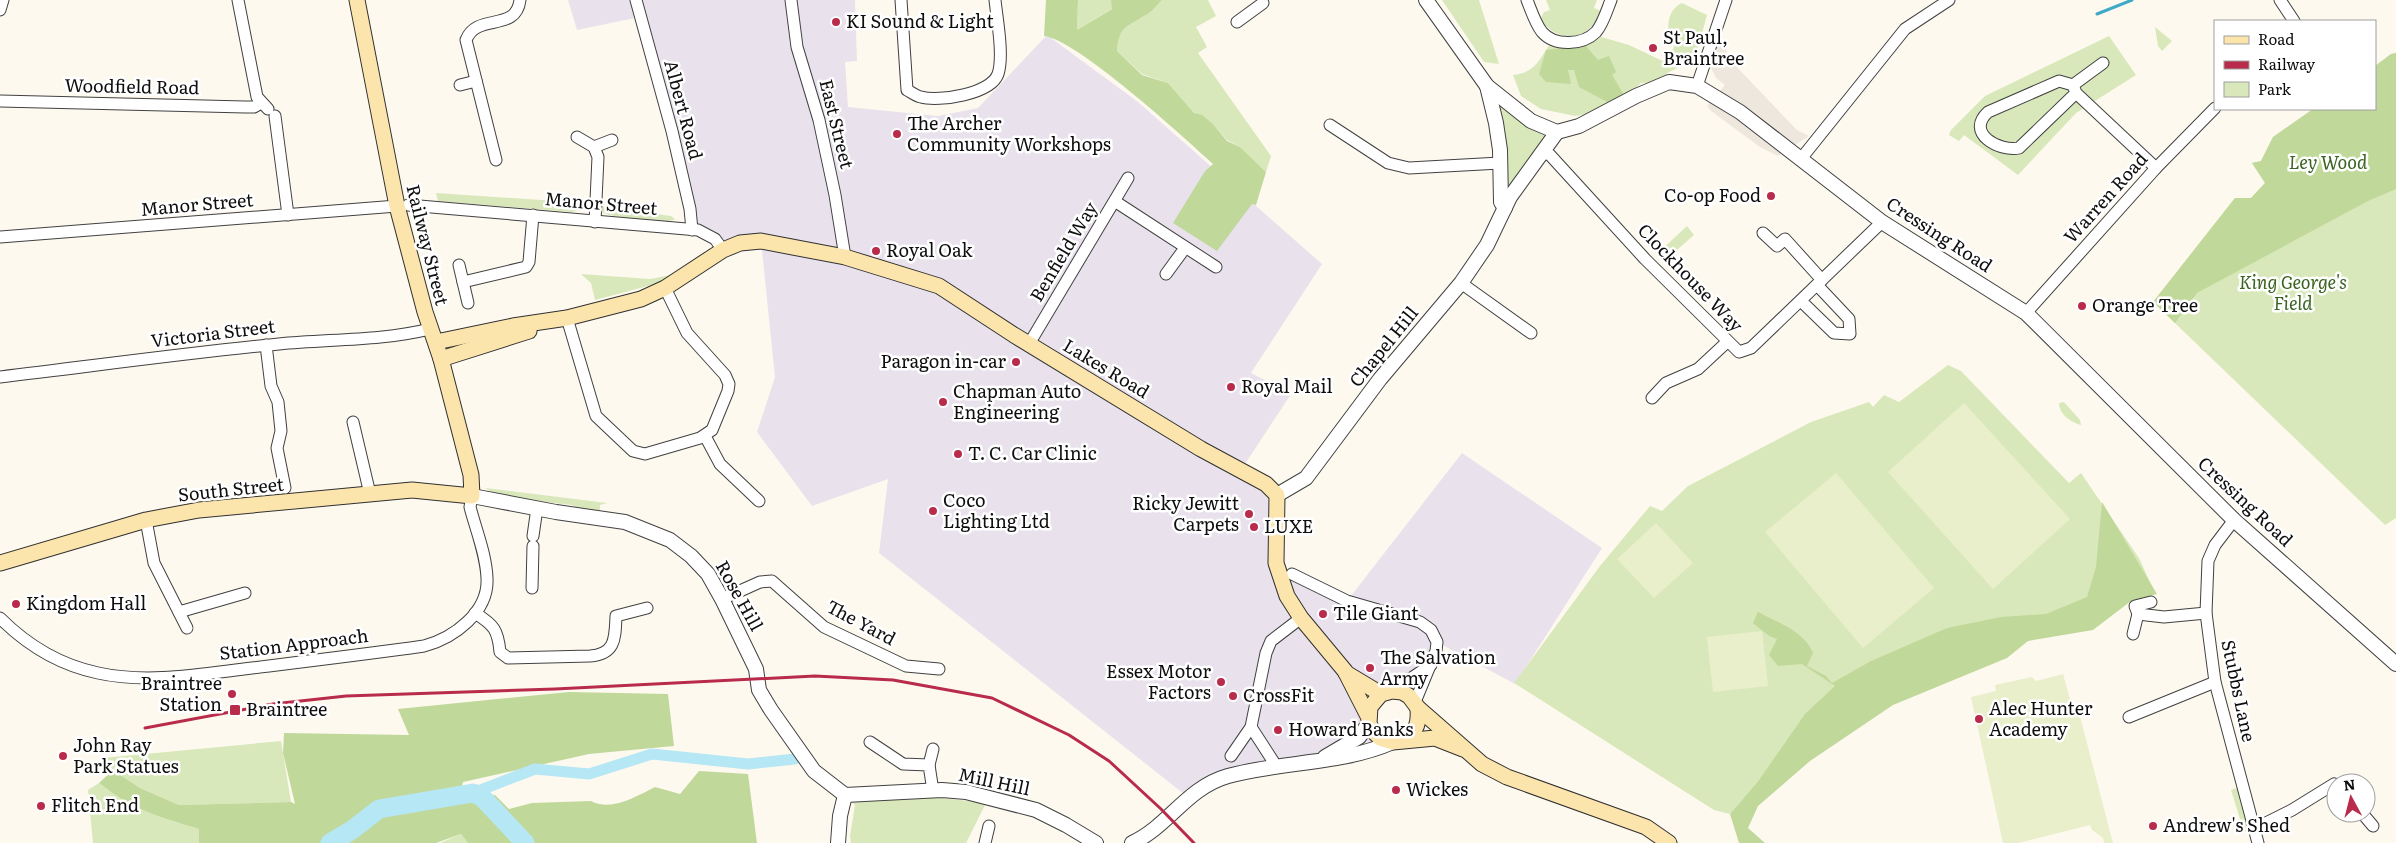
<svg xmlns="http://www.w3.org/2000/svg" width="2396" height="843" viewBox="0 0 2396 843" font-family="Literata,serif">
<rect width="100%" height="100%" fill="#fef9ef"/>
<path fill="#e9e2ec" d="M568,0H855L857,61L845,62L848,107L938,116L978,108L1047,35L1138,102L1322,264L1251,373L1291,394L1241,470L1277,495L1276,563L1292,574L1347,601L1462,453L1602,548L1515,684L1437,642L1415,702L1392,691L1368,716L1393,742L1184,794L879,553L888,479L812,506L757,432L775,377L761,241L723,250L698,230L640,17L577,30Z"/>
<g fill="#d9e8ba">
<path d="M1078,0H1111L1113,8L1077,30Z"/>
<path d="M1162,0H1208L1216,16L1196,27L1207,47L1198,53L1271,156L1266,172L1240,147L1227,140L1213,124L1194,113L1168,83L1142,74L1117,51C1119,24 1124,28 1144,16C1151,13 1157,5 1162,0Z"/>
<path d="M1442,0H1479L1499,64L1484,62Z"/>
<path d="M1546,0H1597L1594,8L1601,11C1597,18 1594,25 1588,30C1572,42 1548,35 1541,18L1544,12L1550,10Z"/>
<path d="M1682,3L1707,15L1698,48L1690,62L1667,73V79L1659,82L1641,83L1633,91L1594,113L1575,116L1541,109L1521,96L1513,75C1534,73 1539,61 1549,45C1566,49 1585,49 1598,36L1629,45L1667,63L1677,40L1668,36C1668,22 1668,10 1682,3Z"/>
<path d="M2155,27L2172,41L2162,51L2158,46Z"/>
<path d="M2109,36L2136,75L2076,113L2018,175L1964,135L1959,141L1949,135L1951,130L1985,96Z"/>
<path d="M2396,53V518L2385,525L2153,302L2235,198H2251L2265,183L2252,163L2261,161L2273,137L2313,109H2375V66L2391,54Z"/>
<path d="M1496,99H1499L1526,126L1545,136L1514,182L1506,186Z"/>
<path d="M436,193L586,203L581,210L571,212L438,201Z"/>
<path d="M599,206L671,216L675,219C667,225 611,218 602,212Z"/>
<path d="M1687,226L1694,235L1663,262L1657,254Z"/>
<path d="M581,274L650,279L671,275L659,283L595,300L591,283Z"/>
<path d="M1948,365L1961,371L2069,483L2081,473L2139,558L2154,591L1917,651L1759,780L1730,814L1714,810L1514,683L1600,566L1650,506L1662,511L1688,486L1811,422L1869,402L1873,407L1884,395L1899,402Z"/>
<path d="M2064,402L2080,420L2081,425C2070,422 2059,414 2059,403Z"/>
<path d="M485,488L607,503L600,505V512L581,510L572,505L500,497Z"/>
<path d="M281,741L291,802L179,805L140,788L113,770L103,758Z"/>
<path d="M99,783C133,810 159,817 199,829V843H93L88,790Z"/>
<path d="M2240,787L2250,830L2244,832L2231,790Z"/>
<path d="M845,795L933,797L986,803L966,843H851L850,836L855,805Z"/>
<path d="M461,834L468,843H440Z"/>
</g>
<g fill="#c0d89a">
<path d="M1046,0H1078L1077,30L1112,9L1111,0H1162C1157,5 1151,13 1144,16C1125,28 1119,26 1117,51L1142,75L1168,83L1194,113L1202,115L1213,124L1227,141L1240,147L1266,172L1256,205L1252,204L1217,251L1173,223L1205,171L1213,164C1185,138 1076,39 1044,36Z"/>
<path d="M1585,45L1598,60L1609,56L1616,72L1612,75L1624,95L1609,103L1579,87L1574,70H1568L1571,84L1546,82L1539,74L1546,50Z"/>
<path d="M2396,53V189L2368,201L2197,293L2175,323L2153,302L2235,198H2251L2265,183L2252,163L2261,161L2273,137L2313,109H2375V66L2391,54Z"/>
<path d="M2102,502L2157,594L2131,601L2093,630L2028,641L2007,658L1893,705L1810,761L1758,806L1748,828L1765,843H1739L1730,814L1759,780L1805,714L1835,686L1802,664L1778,666L1769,655L1777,639L1769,636L1753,623L1758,612C1778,623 1804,631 1813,653L1807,666L1826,676L1832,683L1871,661L1947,628L2001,617L2046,614L2087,597L2096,567Z"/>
<path d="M569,692L668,694L674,746L589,754L463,782L458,804L495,795L509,809L532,803L591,801C611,812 637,796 655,787L680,794L699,771L748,774L757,843H468L461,834L436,843H199V829C159,817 133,810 99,783L113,770L140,788L179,805L291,802L295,804L283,753L284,733L409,735L398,709Z"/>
</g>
<g fill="#e9efcb">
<path d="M1964,403L2070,519L1993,589L1888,472Z"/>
<path d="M1836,473L1934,588L1863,648L1765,532Z"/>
<path d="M1656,523L1693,563L1654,598L1617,559Z"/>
<path d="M1762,631L1768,686L1713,692L1707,637Z"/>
<path d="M2063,674L2072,706L2077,705L2113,843H2104L2103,838L2092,830L2090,825L2018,843H2003L1971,697L1996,691L1995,685L2032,677L2036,681Z"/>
</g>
<path fill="#eee7de" d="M1716,46L1725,48L1731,61L1797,130L1809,136L1778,156L1760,147L1711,111L1707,106L1725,85L1716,78L1711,68L1710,58Z"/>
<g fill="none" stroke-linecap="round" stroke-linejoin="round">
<path stroke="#40a9c8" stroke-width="3" d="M2097,14L2132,0"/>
<path stroke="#b6e7f4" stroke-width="11" d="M473,793L535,769L589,774L652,754L748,764L795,759"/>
<path stroke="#b6e7f4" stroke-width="19" d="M330,843L352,830L379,809L473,793L482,797L525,843"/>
<g stroke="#414141" stroke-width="13">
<g id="minor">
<path d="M238,0L257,97L268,109"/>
<path d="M636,0L672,131L690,209L692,230"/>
<path d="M791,0L797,47L819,120L835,195L845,257"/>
<path d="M901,0L907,90C911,92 916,96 921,97C939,102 991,94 998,74C1004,56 997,19 995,0"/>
<path d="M1527,0C1531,10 1535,23 1542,32C1555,47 1583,45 1596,32C1603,24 1607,10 1611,0"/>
<path d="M2280,0L2294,21"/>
<path d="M0,10L3,0"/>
<path d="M1237,22L1263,3"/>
<path d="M460,85L476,81"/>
<path d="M2073,85L2103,63"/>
<path d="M1697,86L1726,0"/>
<path d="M2076,93L2019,148C1999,152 1965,133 1988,112L2059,81L2073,85L2076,93L2156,168"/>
<path d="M0,101L245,107H254L261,103"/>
<path d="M275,116L288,215"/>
<path d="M1330,125L1388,163L1409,168L1500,163"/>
<path d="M577,137L594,147L598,157L595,222"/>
<path d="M594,147L612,140"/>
<path d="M1544,153L1550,155L1645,259L1739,352L1751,348L1882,222"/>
<path d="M496,160L466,40C477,12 516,33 520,0"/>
<path d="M1800,160L1905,29L1949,0"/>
<path d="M1116,202L1216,267"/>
<path d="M408,205L698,230L715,239L723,250"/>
<path d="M1763,233L1777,246L1785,239L1822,280"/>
<path d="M0,237L397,206"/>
<path d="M459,265L468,303"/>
<path d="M1166,274L1185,248"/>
<path d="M463,282L526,267L529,262L533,215"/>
<path d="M1461,283L1531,333"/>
<path d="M1801,301L1834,333L1850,334L1849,319L1817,285"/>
<path d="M2026,313L2156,168L2215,108"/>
<path d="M567,318L596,416L633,451L645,454L700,438L712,430L728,391L729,384L725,375L687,333L665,288"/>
<path d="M1029,344L1128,178"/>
<path d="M266,345L271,386L278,402L281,431L277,448L285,488"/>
<path d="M0,377C93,366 186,353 279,344C329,339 381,341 430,329"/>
<path d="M1652,398L1666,383L1698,369L1727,342"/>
<path d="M353,422L370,494"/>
<path d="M705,436L720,464L759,501"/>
<path d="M146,520L154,563L187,628"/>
<path d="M2234,520L2215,545L2208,561L2206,613L2215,682L2258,843"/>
<path d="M533,536L537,508"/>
<path d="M1292,574L1347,601L1420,622L1431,630L1437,642L1436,651L1415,702"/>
<path d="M532,588L533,546"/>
<path d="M722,599L760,582L772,581L824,627L906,666L939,669"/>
<path d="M2151,602L2135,606L2138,614L2164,617L2206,613"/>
<path d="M179,612L245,593"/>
<path d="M475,613C494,625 498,630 500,652L508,658L590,656C616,654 615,638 616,616L647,608"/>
<path d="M0,618C27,645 60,665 98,673C148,684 201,674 252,668C309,661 367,654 424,646C454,638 489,612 487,578C486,554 476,530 470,507L472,496"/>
<path d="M2133,634L2138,614"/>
<path d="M1392,691L1431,665"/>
<path d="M2129,717L2215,682"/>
<path d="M1251,727L1273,761"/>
<path d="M870,742L903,764L929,765L933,791"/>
<path d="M1231,756L1251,727L1266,653L1271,641L1301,618"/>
<path d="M929,765L933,749"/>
<path d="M2362,813L2373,826"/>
<path d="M2254,829L2292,810L2334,784L2336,786"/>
<path d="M985,843L989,826"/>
</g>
</g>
<g stroke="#414141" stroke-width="16">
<g id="tertiary">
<path d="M1426,0L1487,86L1531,121L1557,132L1579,126L1636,96L1669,82L1697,86L1740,112L1882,222L2026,313L2234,520L2396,664"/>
<path d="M1487,86L1496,123L1500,150L1501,202L1505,208"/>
<path d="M1277,495L1306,478L1380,379L1461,283L1487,245L1510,197L1557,132"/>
<path d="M472,496L556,512L625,522L670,540L691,556L708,574L722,599L756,669L759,690L771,710L814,771L845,795"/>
<path d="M1325,757L1359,737L1369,723"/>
<path d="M845,795L942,790L966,792L1036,810L1066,825L1096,843"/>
<path d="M838,843L840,816L845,795"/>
<path d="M1132,843C1169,826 1186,788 1228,776C1283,761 1340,765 1393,742"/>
</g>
</g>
<g stroke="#303030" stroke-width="17">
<g id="secondary">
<path d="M436,342L513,326L567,318L641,299L665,288L723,250L740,243L761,241L845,257L939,286L1014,335L1201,449L1266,484L1277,495L1276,563L1287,596L1301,618L1345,671L1368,716"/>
<path d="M441,359L529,331"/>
<path d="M0,563L146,520L199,510L412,490L472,496L471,475L441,359L425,312L397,206L357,0"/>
<path d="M1346,673L1381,694"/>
<path d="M1406,739C1417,730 1419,723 1418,708"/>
<path d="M1463,749L1435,738L1393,742L1380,738L1372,730L1369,723L1370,707L1381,694L1392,691L1402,692L1409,696L1418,708L1482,764L1507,777L1646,827L1669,843"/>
</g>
</g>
<use href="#minor" stroke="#fff" stroke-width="11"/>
<use href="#tertiary" stroke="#fff" stroke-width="14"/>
<use href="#secondary" stroke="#fce5ad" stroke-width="15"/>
<path stroke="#b82b4a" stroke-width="3" d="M145,728L273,704L346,696L555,689L815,676L893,680L992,698L1069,735L1109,761L1161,809L1194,843"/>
</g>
<g fill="#b82b4a" stroke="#fff" stroke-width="2">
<circle cx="836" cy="22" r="5"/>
<circle cx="1653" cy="48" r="5"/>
<circle cx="897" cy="134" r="5"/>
<circle cx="1771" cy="196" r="5"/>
<circle cx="876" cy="251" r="5"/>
<circle cx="2082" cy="306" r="5"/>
<circle cx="1016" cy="362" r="5"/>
<circle cx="1231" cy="387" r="5"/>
<circle cx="943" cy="402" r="5"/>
<circle cx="958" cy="454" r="5"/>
<circle cx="933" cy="511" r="5"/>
<circle cx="1249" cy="514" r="5"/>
<circle cx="1254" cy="527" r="5"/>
<circle cx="16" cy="604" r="5"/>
<circle cx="1323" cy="614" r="5"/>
<circle cx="1370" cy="668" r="5"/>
<circle cx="1221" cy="682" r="5"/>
<circle cx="232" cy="694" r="5"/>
<circle cx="1233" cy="696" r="5"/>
<rect x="229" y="704" width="12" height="12" rx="2.5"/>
<circle cx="1979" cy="719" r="5"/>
<circle cx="1278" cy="730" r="5"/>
<circle cx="63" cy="756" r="5"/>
<circle cx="1396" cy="790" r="5"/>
<circle cx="41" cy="806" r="5"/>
<circle cx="2153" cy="826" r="5"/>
</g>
<g text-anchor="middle" stroke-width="5" stroke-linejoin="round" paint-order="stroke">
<g font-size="18" fill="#0e0e0e" stroke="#fff" text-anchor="start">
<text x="846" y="28">KI Sound &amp; Light</text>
<text x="1663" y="44">St Paul,<tspan x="1663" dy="21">Braintree</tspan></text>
<text x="907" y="130">The Archer<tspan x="907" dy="21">Community Workshops</tspan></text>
<text x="1761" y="202" text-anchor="end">Co-op Food</text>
<text x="886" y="257">Royal Oak</text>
<text x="2092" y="312">Orange Tree</text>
<text x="1006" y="368" text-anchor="end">Paragon in-car</text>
<text x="1241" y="393">Royal Mail</text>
<text x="953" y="398">Chapman Auto<tspan x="953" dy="21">Engineering</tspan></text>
<text x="968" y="460">T. C. Car Clinic</text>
<text x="943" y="507">Coco<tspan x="943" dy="21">Lighting Ltd</tspan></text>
<text x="1239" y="510" text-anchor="end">Ricky Jewitt<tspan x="1239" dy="21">Carpets</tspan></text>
<text x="1264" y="533">LUXE</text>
<text x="26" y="610">Kingdom Hall</text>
<text x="1333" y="620">Tile Giant</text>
<text x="1380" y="664">The Salvation<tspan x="1380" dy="21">Army</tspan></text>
<text x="1211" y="678" text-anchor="end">Essex Motor<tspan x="1211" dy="21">Factors</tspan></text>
<text x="222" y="690" text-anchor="end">Braintree<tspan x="222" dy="21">Station</tspan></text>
<text x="1243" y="702">CrossFit</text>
<text x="1989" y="715">Alec Hunter<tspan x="1989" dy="21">Academy</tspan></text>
<text x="246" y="716">Braintree</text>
<text x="1288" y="736">Howard Banks</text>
<text x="73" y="752">John Ray<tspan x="73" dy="21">Park Statues</tspan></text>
<text x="1406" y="796">Wickes</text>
<text x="51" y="812">Flitch End</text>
<text x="2163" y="832">Andrew's Shed</text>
</g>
<g font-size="18" fill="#0e0e0e" stroke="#fff">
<text transform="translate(132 87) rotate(1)" y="6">Woodfield Road</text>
<text transform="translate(683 110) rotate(75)" y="6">Albert Road</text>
<text transform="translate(836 124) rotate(76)" y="6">East Street</text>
<text transform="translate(2106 198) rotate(-48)" y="6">Warren Road</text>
<text transform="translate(601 204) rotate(5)" y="6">Manor Street</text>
<text transform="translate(197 205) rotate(-5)" y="6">Manor Street</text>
<text transform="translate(1939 235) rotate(33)" y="6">Cressing Road</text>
<text transform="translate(427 245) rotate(76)" y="6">Railway Street</text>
<text transform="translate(1064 252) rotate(-59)" y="6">Benfield Way</text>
<text transform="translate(1690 278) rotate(46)" y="6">Clockhouse Way</text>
<text transform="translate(213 334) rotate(-7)" y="6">Victoria Street</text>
<text transform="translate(1384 347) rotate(-51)" y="6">Chapel Hill</text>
<text transform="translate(1106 369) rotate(31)" y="6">Lakes Road</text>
<text transform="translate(231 490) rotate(-6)" y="6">South Street</text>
<text transform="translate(2245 502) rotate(43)" y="6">Cressing Road</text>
<text transform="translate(739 596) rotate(61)" y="6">Rose Hill</text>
<text transform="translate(861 623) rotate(28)" y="6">The Yard</text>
<text transform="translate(294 645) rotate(-7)" y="6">Station Approach</text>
<text transform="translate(2238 691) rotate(78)" y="6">Stubbs Lane</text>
<text transform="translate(994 782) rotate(12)" y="6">Mill Hill</text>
</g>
<g font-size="18" font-style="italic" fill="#3a6320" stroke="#fff">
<text x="2328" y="169">Ley Wood</text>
<text x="2293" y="289">King George's<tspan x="2293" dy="21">Field</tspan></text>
</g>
</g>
<rect x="2214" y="20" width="162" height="90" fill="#ffffff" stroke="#9f9f9f"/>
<rect x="2224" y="36" width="25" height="8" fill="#fce5ad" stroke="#9f9f9f"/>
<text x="2258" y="45" font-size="15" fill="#0e0e0e">Road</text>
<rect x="2224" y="61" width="25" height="8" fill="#b82b4a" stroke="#9f9f9f"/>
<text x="2258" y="70" font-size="15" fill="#0e0e0e">Railway</text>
<rect x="2224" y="82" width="25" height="15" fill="#d9e8ba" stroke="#9f9f9f"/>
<text x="2258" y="95" font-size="15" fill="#0e0e0e">Park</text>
<g transform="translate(2351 798) rotate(353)"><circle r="24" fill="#ffffff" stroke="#9f9f9f"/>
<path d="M0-4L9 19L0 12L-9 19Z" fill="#b82b4a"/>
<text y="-8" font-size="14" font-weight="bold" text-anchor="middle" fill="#0e0e0e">N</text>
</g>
</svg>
